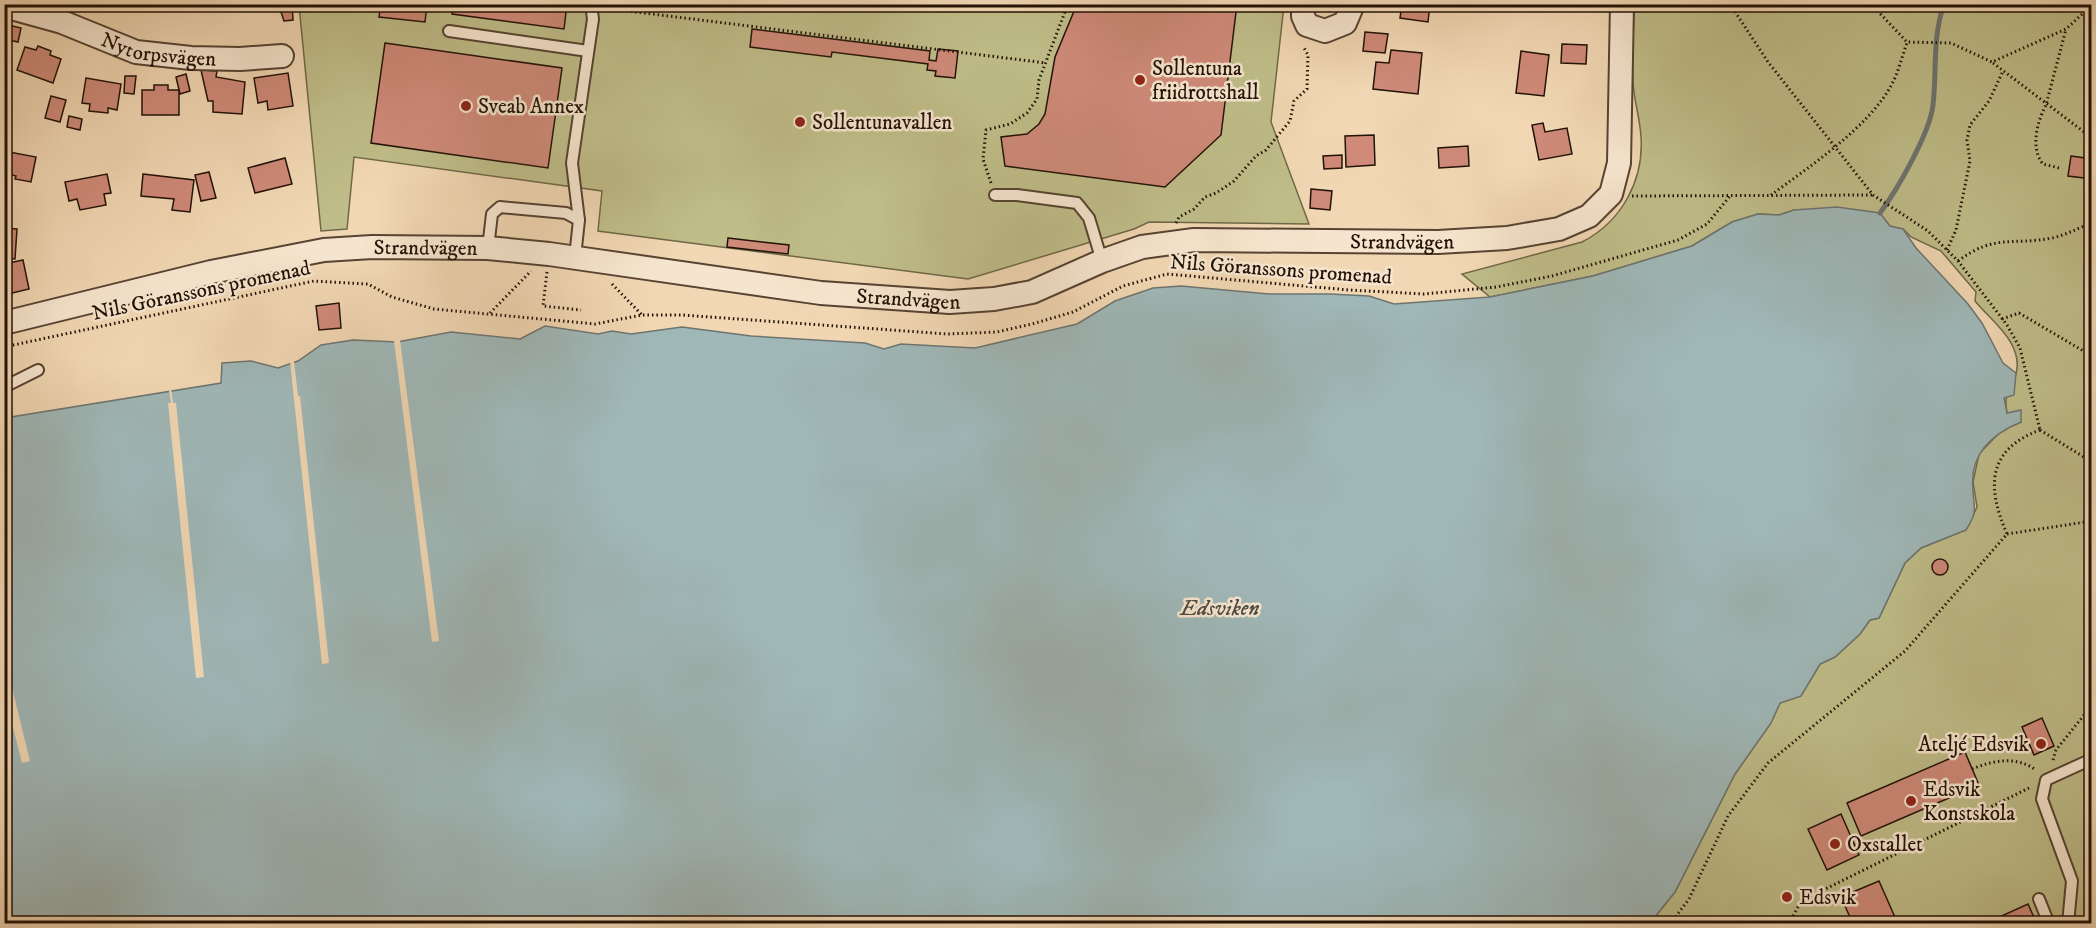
<svg xmlns="http://www.w3.org/2000/svg" width="2096" height="928" viewBox="0 0 2096 928" font-family="'IM FELL DW Pica',serif">
<rect width="100%" height="100%" fill="#f1d7b3"/>
<filter id="stains"><feTurbulence type="fractalNoise" baseFrequency=".00333" numOctaves="4"/><feColorMatrix values="0 0 0 0 .2 0 0 0 0 .09 0 0 0 0 .02 0 0 0 .5 -.17"/></filter>
<radialGradient id="worn" r=".72"><stop offset=".6" stop-color="#630" stop-opacity="0"/><stop offset="1" stop-color="#630" stop-opacity=".3"/></radialGradient>
<g fill="#bfbd89" stroke="#706848" stroke-width="1.5">
<path d="M299,5H1284L1271,122L1309,224L1149,222L1134,229L968,279L598,231L602,191L354,157L347,229L321,231Z"/>
<path d="M1634,5H2091V923H1650L1675,892L1735,774L1771,723L1780,703L1801,696L1820,664L1835,657L1860,634L1870,620L1879,618L1905,563L1921,548L1966,530L1977,507L1973,482L1979,454L2002,430L2021,422L2007,413C2003,391 2011,393 2016,374C2024,343 1991,321 1975,301L1976,292L1941,251L1911,237L1903,229L1794,210L1779,215L1758,214L1732,222L1692,246L1593,276L1490,297L1462,274L1582,242C1621,222 1644,181 1641,137C1640,118 1634,101 1633,82C1631,57 1634,30 1634,5Z"/>
</g>
<path fill="#9fb7b7" stroke="#6d7571" stroke-width="1.5" d="M1837,207L1880,213L1890,226L1903,229L1916,248L1968,304L1982,323L2003,363L2016,373L2014,395L2004,398L2007,413L2021,410V422C1992,434 1969,455 1973,490C1974,510 1978,511 1966,530L1921,548L1905,563L1879,618L1870,620L1860,634L1835,657L1820,664L1801,696L1780,703L1771,723L1735,774L1675,892L1650,923L5,924V418L221,383L222,363L251,361L278,368L298,361L321,345L353,340L397,342L451,332L520,339L545,326L598,334L612,331L631,334L682,327L751,336L865,343L884,349L901,344L975,348L1077,324L1115,301L1153,288L1181,286L1269,294H1330L1369,296L1394,304L1490,297L1593,276L1692,246L1732,222L1758,214L1779,215L1794,210Z"/>
<g fill="#f1d7b3">
<path d="M400,340L439,641L432,642L394,341Z"/>
<path d="M290,361H294L298,396H300L329,663L322,664Z"/>
<path d="M169,389H171L173,403H176L204,677L196,678L168,403H171Z"/>
<path d="M5,659L30,761L22,763L5,695Z"/>
</g>
<g fill="none" stroke-linecap="round" stroke-linejoin="round">
<path stroke="#6d7571" stroke-width="5" d="M1880,213C1897,190 1930,133 1933,105C1937,71 1932,38 1944,4"/>
</g>
<g fill="#cf8a79" stroke="#221207" stroke-width="1.5">
<path d="M168,4H196V10L167,9Z"/>
<path d="M292,4L293,20L284,21L279,6Z"/>
<path d="M381,4H427L425,22L379,17Z"/>
<path d="M453,4H567L564,29L452,14Z"/>
<path d="M1077,4H1237L1221,135L1165,187L1005,166L1001,137L1027,134L1039,124L1045,114L1055,57Z"/>
<path d="M1402,4H1430L1428,22L1400,18Z"/>
<path d="M1567,4H1581L1582,11H1568Z"/>
<path d="M4,24L21,28L18,42L4,39Z"/>
<path d="M752,29L930,51L929,60L936,61L938,49L958,51L955,78L935,76L936,71L927,70L928,64L832,52L831,57L750,47Z"/>
<path d="M1365,32L1388,34L1385,53L1363,51Z"/>
<path d="M385,43L562,68L548,168L371,143Z"/>
<path d="M1562,44L1587,45L1586,64L1561,63Z"/>
<path d="M38,46L51,51L50,55L61,59L53,83L17,70L25,47L36,50Z"/>
<path d="M1391,50L1422,53L1418,94L1373,89L1376,62L1389,63Z"/>
<path d="M1521,51L1549,55L1544,96L1516,93Z"/>
<path d="M201,70L217,71L216,77L245,82L242,114L213,112V101H208Z"/>
<path d="M288,73L293,106L268,110L267,101L258,103L254,78Z"/>
<path d="M186,74L190,91L180,94L176,77Z"/>
<path d="M125,76H136L134,94L124,93Z"/>
<path d="M86,78L121,84L117,110L108,108V113L89,111L90,104L82,103Z"/>
<path d="M154,85H168V90H179V115H142V90H154Z"/>
<path d="M51,96L66,100L60,122L45,118Z"/>
<path d="M69,116L82,119L80,130L67,127Z"/>
<path d="M1543,123L1545,132L1567,128L1572,154L1539,160L1532,125Z"/>
<path d="M1374,135L1375,165L1346,167L1345,136Z"/>
<path d="M1468,146L1469,166L1439,168L1438,148Z"/>
<path d="M4,151L36,157L31,182L15,179L16,176L4,173Z"/>
<path d="M1342,155V168L1324,169L1323,156Z"/>
<path d="M2071,156L2092,159V179L2068,176Z"/>
<path d="M285,158L292,184L255,193L248,168Z"/>
<path d="M209,172L216,198L201,201L195,175Z"/>
<path d="M107,174L111,193L104,194L106,205L80,210L77,199L69,201L65,182Z"/>
<path d="M143,174L194,180L190,212L172,210L174,199L141,196Z"/>
<path d="M1311,189L1332,191L1330,210L1310,208Z"/>
<path d="M4,228L17,229L15,259L4,258Z"/>
<path d="M728,238L789,245L788,254L727,247Z"/>
<path d="M23,260L29,289L4,295V264Z"/>
<path d="M339,303L341,328L319,330L316,306Z"/>
<circle cx="1940" cy="567" r="8"/>
<path d="M2042,718L2054,746L2034,755L2022,727Z"/>
<path d="M1965,752L1979,785L1861,836L1847,803Z"/>
<path d="M1841,814L1859,855L1827,870L1808,829Z"/>
<path d="M1879,881L1898,924H1853L1841,897Z"/>
<path d="M2028,904L2037,924H1984Z"/>
</g>
<g fill="none" stroke-linecap="round" stroke-linejoin="round">
<g stroke="#564332" stroke-width="14">
<g id="lane">
<path d="M449,31L588,51"/>
<path d="M995,195H1017L1077,203L1089,218L1102,261"/>
<path d="M488,248L492,214L500,207L566,213L579,220"/>
<path d="M575,257L579,220L572,163L593,19L591,4"/>
<path d="M4,387L38,370"/>
<path d="M2039,899L2049,924"/>
<path d="M2068,924L2072,881L2042,799L2046,780L2092,759"/>
</g>
</g>
<g stroke="#564332" stroke-width="26">
<g id="street">
<path d="M1303,4V16L1307,25L1325,31L1345,23L1353,4"/>
<path id="s1" d="M4,6L62,22L136,52L191,58L240,59L282,56"/>
<path id="s2" d="M4,323L211,272L324,250L372,247L488,248L549,254L821,293L950,302L994,299L1032,292L1102,261L1142,247L1194,240L1438,242L1507,238L1559,229L1589,216L1611,194L1619,163L1622,4"/>
</g>
</g>
<g stroke="#221207" stroke-width="3" stroke-dasharray="1.5 3" stroke-linecap="butt">
<path d="M1730,4L1768,62L1873,195L1928,231L1958,261L2007,325L2020,348L2040,430"/>
<path d="M1871,4L1907,42L1951,43L1992,62L2066,29L2092,5"/>
<path d="M604,8L1046,63"/>
<path d="M1993,63L2092,138"/>
<path d="M2059,168L2043,164C2030,148 2037,122 2046,105L2066,29"/>
<path d="M991,183L983,159L986,130L1010,124L1027,113L1037,99L1039,80L1068,4"/>
<path d="M1771,195C1809,167 1872,125 1893,82C1899,70 1902,56 1907,43"/>
<path d="M1632,196L1873,195"/>
<path d="M1176,223L1179,217L1194,209L1205,197L1216,193L1234,181L1256,156L1266,150L1290,121L1294,101L1307,89L1308,55L1303,46"/>
<path d="M1947,250L1956,230L1970,161L1967,140L1970,125L1989,101L2003,71"/>
<path d="M1958,261C1996,233 2011,246 2052,238C2066,235 2078,228 2092,223"/>
<path d="M547,272L543,306L581,310"/>
<path d="M612,284L642,315"/>
<path d="M490,313L531,271"/>
<path d="M2002,319L2019,313L2092,356"/>
<path d="M4,347L314,281L368,284L392,297L434,309L595,324L642,315H682L947,334L997,332L1032,324L1073,312L1123,286L1167,274L1349,290L1424,294L1496,287L1552,276L1678,240L1707,224L1730,196"/>
<path d="M2040,430L2092,462"/>
<path d="M2007,534L2092,521"/>
<path d="M2053,760L2056,750L2092,705"/>
<path d="M1972,769C1994,760 2016,756 2036,770"/>
<path d="M1670,924L1689,899L1728,816L1768,763L1905,651L2007,534C1987,488 1986,450 2040,430"/>
<path d="M1789,924L1801,901L2029,788"/>
</g>
<use href="#lane" stroke="#f6e5ce" stroke-width="10"/>
<use href="#street" stroke="#f6e5ce" stroke-width="22"/>
</g>
<g fill="#8f2418" stroke="#f6e5ce" stroke-width="2">
<circle cx="1140" cy="80" r="6"/>
<circle cx="466" cy="106" r="6"/>
<circle cx="800" cy="122" r="6"/>
<circle cx="2041" cy="744" r="6"/>
<circle cx="1911" cy="801" r="6"/>
<circle cx="1835" cy="844" r="6"/>
<circle cx="1787" cy="897" r="6"/>
</g>
<g text-anchor="middle" stroke-width="5" stroke-linejoin="round" paint-order="stroke">
<g font-size="21" fill="#221207" stroke="#f6e5ce">
<text dy="7" stroke="none"><textPath href="#s1" startOffset="162">Nytorpsvägen</textPath></text>
<text dy="7" stroke="none"><textPath href="#s2" startOffset="1420">Strandvägen</textPath></text>
<text dy="7" stroke="none"><textPath href="#s2" startOffset="430">Strandvägen</textPath></text>
<text transform="translate(1281 269) rotate(4)" y="7">Nils Göranssons promenad</text>
<text transform="translate(201 290) rotate(-12)" y="7">Nils Göranssons promenad</text>
<text dy="7" stroke="none"><textPath href="#s2" startOffset="916">Strandvägen</textPath></text>
</g>
<g font-size="21" fill="#221207" stroke="#f6e5ce" text-anchor="start">
<text x="1152" y="75">Sollentuna<tspan x="1152" dy="24">friidrottshall</tspan></text>
<text x="478" y="113">Sveab Annex</text>
<text x="812" y="129">Sollentunavallen</text>
<text x="2029" y="751" text-anchor="end">Ateljé Edsvik</text>
<text x="1923" y="796">Edsvik<tspan x="1923" dy="24">Konstskola</tspan></text>
<text x="1847" y="851">Oxstallet</text>
<text x="1799" y="904">Edsvik</text>
</g>
<g font-size="22" font-style="italic" fill="#4e4c45" stroke="#f6e5ce">
<text x="1220" y="615">Edsviken</text>
</g>
</g>
<rect width="2096" height="928" fill="none" stroke="#f1d7b3" stroke-width="24"/>
<rect x="6" y="6" width="2084" height="916" fill="none" stroke="#221207" stroke-width="3"/>
<rect x="12" y="12" width="2072" height="904" fill="none" stroke="#221207" stroke-width="1.5"/>
<rect width="100%" height="100%" filter="url(#stains)"/>
<rect width="100%" height="100%" fill="url(#worn)"/>
</svg>
